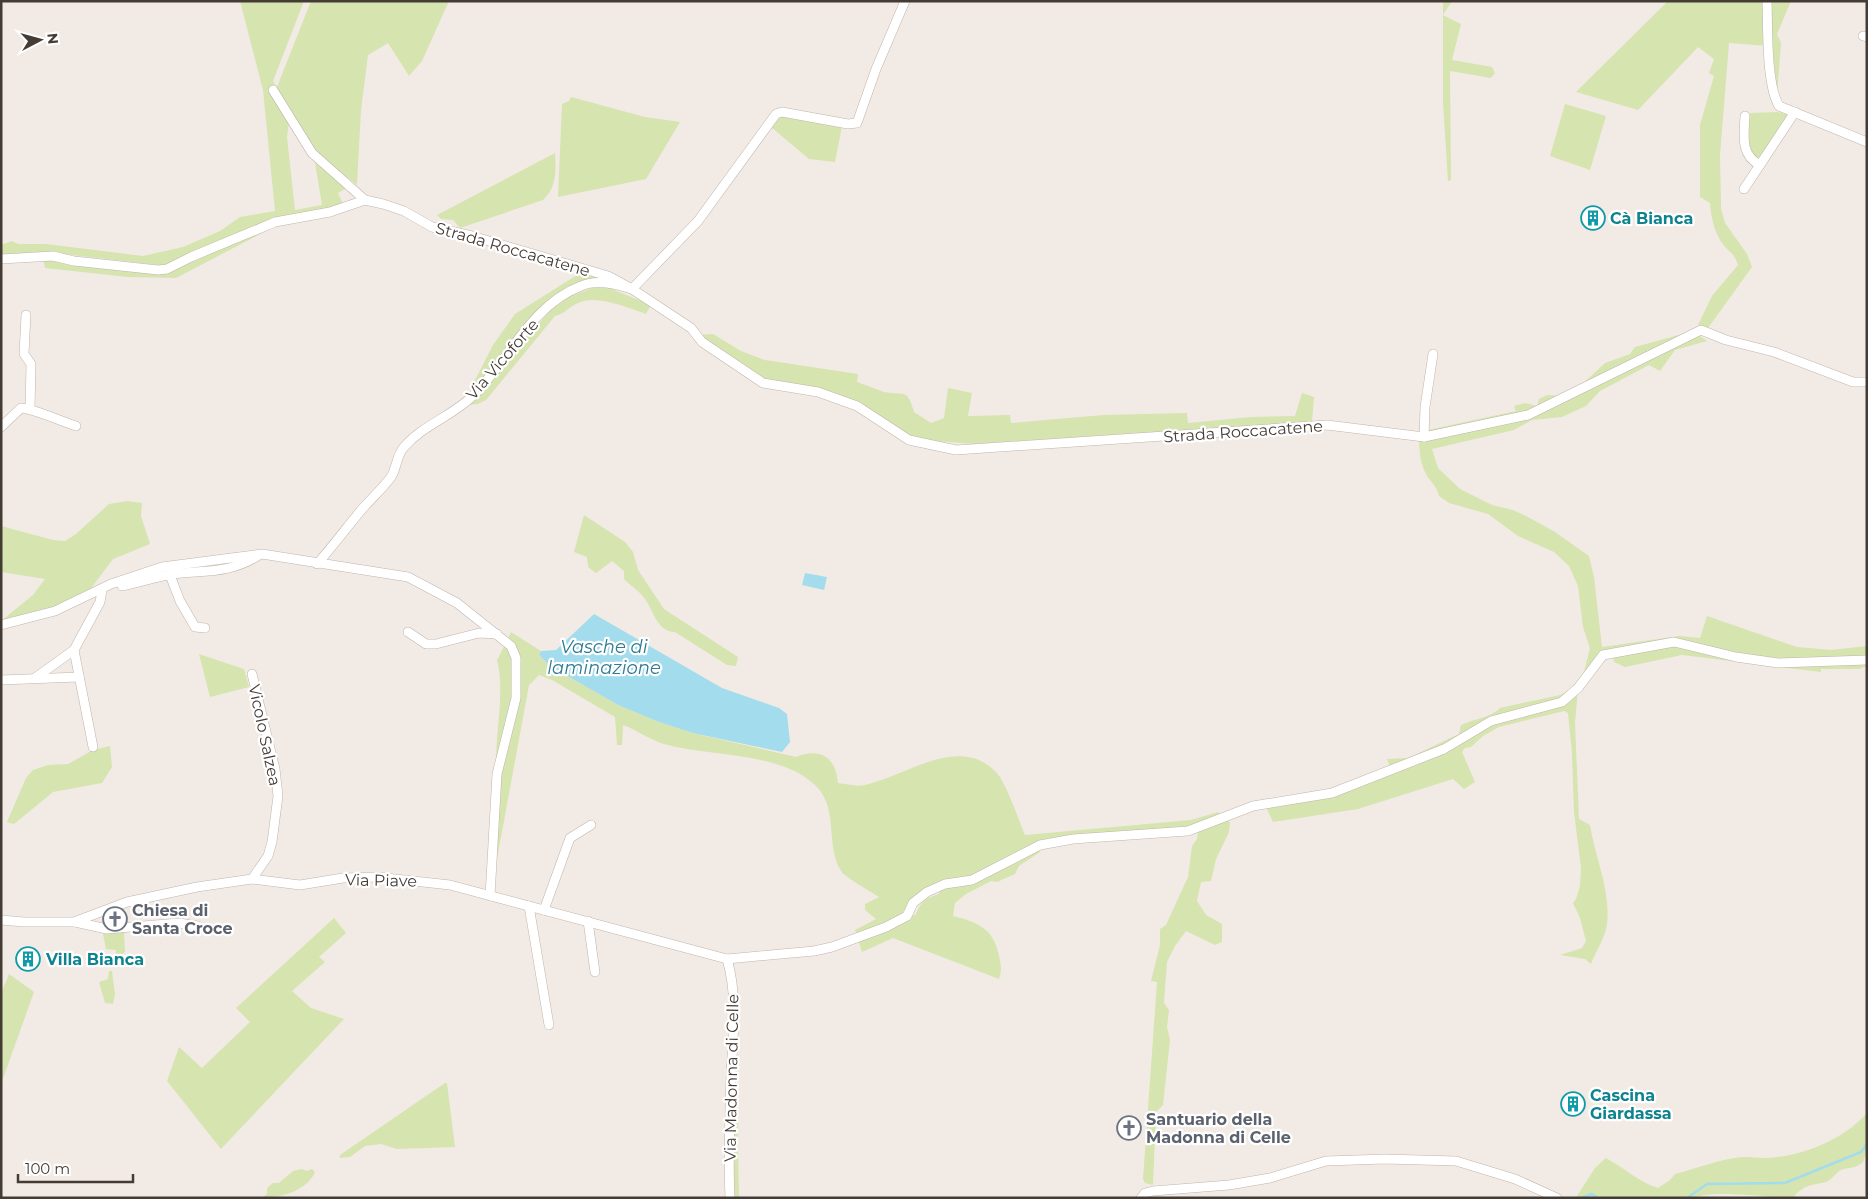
<svg xmlns="http://www.w3.org/2000/svg" width="1868" height="1199" viewBox="0 0 1868 1199" font-family="Montserrat,sans-serif">
<rect width="100%" height="100%" fill="#f2ebe5"/>
<g fill="#d6e4af" fill-rule="evenodd">
<path d="M240,1H304L273,81L277,87L311,1H449L422,61L409,76L388,43L368,55L361,110L357,185L315,151L290,115L287,137L295,210L322,205L315,163L347,188L338,193L343,204L275,221L167,266L54,253L1,255V245L12,241L18,244H46L143,256L183,247L220,231L240,217L275,211L263,90Z"/>
<path d="M1443,1H1452L1443,15L1461,24L1452,60L1492,67L1495,73L1491,78L1450,71L1451,180L1448,181L1443,103Z"/>
<path d="M1668,1H1766L1768,46L1729,43L1720,155L1721,208L1725,223L1747,254L1752,267L1708,328L1698,325L1712,296L1738,265C1734,252 1729,253 1722,243C1714,231 1711,217 1710,203L1700,197V125L1714,76L1709,73L1714,59L1698,47L1638,110L1576,92Z"/>
<path d="M1769,1H1791L1777,34L1781,43L1777,96Z"/>
<path d="M571,97L645,117L680,122L646,179L558,197L562,104L569,101Z"/>
<path d="M1565,104L1606,116L1590,170L1550,156Z"/>
<path d="M1778,112L1789,115L1765,155L1755,158L1747,144L1750,113Z"/>
<path d="M787,116L842,126L835,162L809,159L771,127L780,117Z"/>
<path d="M555,153C556,171 557,187 543,200L460,228L453,220L441,219L437,215Z"/>
<path d="M273,225L270,229L176,278L128,277L45,268L43,259L158,272Z"/>
<path d="M585,270L607,279H596L553,300L476,388L474,382L493,345L515,314Z"/>
<path d="M592,288H609L651,305L646,314C627,308 595,293 576,304C568,308 564,314 555,316L486,400L478,404L468,405L554,306L571,296Z"/>
<path d="M1693,331L1707,341L1675,350L1660,371L1649,365L1600,391L1586,406L1562,417L1532,420L1514,430L1432,449L1438,468L1460,489L1492,505L1513,510L1530,518L1555,532L1589,556L1594,577L1602,647L1679,636L1700,638L1707,616L1797,647L1831,650L1867,646V666L1859,669H1821V672L1682,655L1625,667L1614,662L1613,657H1605L1578,691L1575,722L1579,819L1590,825C1595,857 1611,891 1607,924C1605,939 1596,950 1591,964L1585,959L1560,955L1582,948L1586,941L1580,918L1573,903L1576,899L1580,886L1581,868L1574,812L1572,753L1568,713L1564,711L1499,727L1483,736L1471,747L1465,748L1462,752L1475,782L1464,789L1453,779L1358,809L1273,822L1266,807L1392,772L1387,759L1408,758L1459,734L1461,725C1474,719 1492,717 1500,708L1560,695L1571,689L1584,672L1590,648L1583,627L1578,586L1569,566L1554,552L1518,536L1488,514L1449,503L1439,496C1437,487 1432,483 1427,476C1419,462 1419,447 1419,432L1516,411L1514,406L1525,403L1537,406L1539,399L1547,395L1562,396L1579,387L1605,363L1630,354L1635,347Z"/>
<path d="M713,334L741,351L765,360L858,374L857,382C866,385 875,389 884,392C904,396 907,387 914,412L931,423L944,418L948,388L972,393L968,416L1010,415L1011,423L1104,415L1187,413L1188,423L1251,417L1295,416L1302,393L1314,397L1312,422L974,444L923,440L907,435L852,401L819,388L764,381L699,335Z"/>
<path d="M127,501L142,503L141,516L150,544L113,559L89,591L55,608L1,621L33,595L45,579L1,572V526L53,540L65,541L76,534L109,504Z"/>
<path d="M584,515L625,542L633,552L638,570L664,609L738,657L736,666L727,665L675,632C659,632 654,614 647,602C642,593 631,586 624,579V571L612,561L596,573L588,567L587,557L574,552Z"/>
<path d="M511,632L541,651L539,655L550,666L618,705L659,722L693,733L796,757C821,747 836,758 838,783C847,784 856,787 865,785C906,776 959,734 996,772C1006,782 1019,821 1025,835L1191,820L1218,812L1220,814L1189,828L1034,844L1040,852L1019,866L1015,874L997,882L991,881L966,894L955,903L953,916C978,922 994,929 999,956C1001,965 1002,970 999,979L893,938L862,952L855,930L876,919L865,910V904L879,897C870,891 846,878 841,871C825,845 839,811 817,787C782,751 710,757 664,744C650,740 637,730 623,725L622,745H617L615,717L552,680L539,675L529,685L497,859L500,773L519,673L507,640ZM940,883L939,894C926,898 921,901 916,914L899,923C905,902 920,890 940,883Z"/>
<path d="M506,643L514,657L513,697L496,762C496,731 505,688 497,660Z"/>
<path d="M199,654L244,669L249,687L210,697Z"/>
<path d="M110,746L112,767L102,783L53,792L14,824L7,822L26,778L33,770L48,765L68,764L93,750Z"/>
<path d="M1227,818L1230,823L1229,832L1216,859L1211,881L1201,882L1197,901L1206,915L1222,924V942L1215,945L1186,931L1175,946L1167,962L1164,1003L1169,1010L1167,1027L1170,1040L1163,1105L1156,1112L1153,1185L1145,1183L1143,1179L1157,982L1151,981L1160,945V929L1166,925L1188,877L1192,846L1197,839L1198,831Z"/>
<path d="M334,918L346,933L319,957L325,962L292,991L311,1008L344,1019L221,1149L167,1081L179,1047L202,1068L250,1022L236,1008Z"/>
<path d="M124,932L125,952L120,956H115L116,950L106,949L103,934Z"/>
<path d="M109,971H112L115,994L113,1004L105,1003L99,982L108,979Z"/>
<path d="M9,974L34,992L1,1084V994Z"/>
<path d="M445,1083H447L455,1147L397,1149L381,1144L365,1146L350,1157L340,1158V1155Z"/>
<path d="M733,1087H737L739,1198H732Z"/>
<path d="M1867,1113C1867,1126 1868,1152 1863,1162C1856,1169 1849,1167 1841,1170C1836,1172 1832,1180 1826,1182C1813,1185 1802,1185 1793,1198C1772,1198 1710,1189 1695,1198H1578L1577,1196L1595,1168L1606,1158C1624,1168 1639,1182 1658,1188L1670,1180L1675,1174C1695,1169 1715,1161 1735,1158C1746,1156 1755,1158 1766,1158C1801,1157 1843,1140 1867,1113Z"/>
<path d="M302,1169L307,1171L312,1169L315,1172C307,1191 280,1198 262,1198L267,1194V1188L273,1183H279L293,1171Z"/>
</g>
<g fill="#a3dcec">
<path d="M805,573L827,577L824,590L802,585Z"/>
<path d="M594,614L722,688L779,708L787,714L790,742L782,752L693,733L659,722L618,705L550,666L539,655L541,651L556,650Z"/>
</g>
<g fill="none" stroke-linecap="round" stroke-linejoin="round">
<g stroke="#a3dcec" stroke-width="2.5">
<path d="M1581,1198L1592,1194L1598,1198"/>
<path d="M1687,1198L1707,1184L1785,1183L1861,1152L1867,1144"/>
</g>
<g stroke="#c0b4ab" stroke-width="10">
<g id="street">
<path d="M1767,1C1768,28 1766,84 1779,106L1867,142"/>
<path d="M1863,36L1867,37"/>
<path d="M273,90L312,153L365,200"/>
<path d="M1745,116C1744,135 1740,155 1760,165"/>
<path d="M1744,189L1795,112"/>
<path d="M1,259L53,256L74,261L158,270L167,269L191,257L275,222L330,212L365,200L383,204L404,211L432,227L472,236L608,276L632,289L691,328L702,342L763,383L818,392L857,406L909,440L956,450L1327,425L1424,437L1528,415L1701,330L1726,340L1774,352L1853,382H1867"/>
<path d="M26,315L24,354L31,364L30,409"/>
<path d="M1,427L21,408C35,409 60,421 76,426"/>
<path d="M1424,437L1425,407L1433,354"/>
<path d="M317,564C333,546 347,527 363,508C372,498 383,488 391,477C397,468 396,456 404,447C424,424 455,415 476,393C509,358 533,304 581,286C597,279 616,284 632,289L698,221L776,114L782,112L848,124L857,123L876,69L905,1"/>
<path d="M170,575L180,601L195,627L205,628"/>
<path d="M122,586C139,583 155,577 172,574C205,570 230,574 259,555"/>
<path d="M1,625L55,611L111,584L162,567L262,554L408,577L457,603L511,646L516,658V698L497,774L490,896"/>
<path d="M408,632L426,644H436L479,633L497,634"/>
<path d="M252,674L275,769L278,796L272,842L268,856L252,879"/>
<path d="M35,678L74,650"/>
<path d="M1,680L79,677"/>
<path d="M93,747L74,650L100,602L102,590"/>
<path d="M529,906L549,1025"/>
<path d="M544,910L570,838L591,825"/>
<path d="M1,920L24,922H74L127,902L197,887L252,879L300,885L343,878L377,877L450,885L727,959L814,951L832,947L886,927L907,916L913,903L927,892L945,884L972,880L1040,845L1073,839L1188,831L1253,806L1332,793L1444,749L1491,721L1562,702L1578,688L1603,655L1674,642L1736,657L1778,663L1867,660"/>
<path d="M588,921L595,972"/>
<path d="M75,922L107,929L179,923L198,926"/>
<path d="M727,959C738,996 733,1036 731,1074C730,1116 728,1156 730,1198"/>
<path d="M1141,1198L1145,1193L1153,1191L1229,1185L1270,1178L1326,1161L1385,1159L1456,1161L1515,1179L1557,1198"/>
</g>
</g>
<use href="#street" stroke="#fff" stroke-width="9"/>
</g>
<defs>
<g id="building-ring" transform="scale(1.25)"><circle r="9.5" fill="#fff" stroke="#0f9aa8" stroke-width="1.5"/><path d="M-4-6H4V6H1V3H-1V6H-4ZM-2.5-4.3h1.7v1.8h-1.7ZM.8-4.3h1.7v1.8H.8ZM-2.5-1h1.7V.8h-1.7ZM.8-1h1.7V.8H.8Z" fill="#0f9aa8"/></g>
<g id="church-ring" transform="scale(1.25)"><circle r="9.5" fill="#fff" stroke="#6b7280" stroke-width="1.5"/><path d="M-1.2-6h2.4v3.5h3.3v2.4h-3.3V6h-2.4V-.1h-3.3v-2.4h3.3Z" fill="#6b7280"/></g>
</defs>
<g fill-rule="evenodd">
<use href="#building-ring" x="1593" y="218"/>
<use href="#church-ring" x="115" y="919"/>
<use href="#building-ring" x="28" y="959"/>
<use href="#building-ring" x="1573" y="1104"/>
<use href="#church-ring" x="1129" y="1128"/>
</g>
<g text-anchor="middle" stroke-width="4.5" stroke-linejoin="round" paint-order="stroke">
<g font-size="16" font-weight="bold" fill="#0d838f" stroke="#fff" text-anchor="start">
<text x="1610" y="224">Cà Bianca</text>
<text x="46" y="965">Villa Bianca</text>
<text x="1590" y="1101">Cascina<tspan x="1590" dy="18">Giardassa</tspan></text>
</g>
<g font-size="16" fill="#443b35" stroke="#fff">
<text transform="translate(513 249) rotate(16)" y="6">Strada Roccacatene</text>
<text transform="translate(502 359) rotate(-49)" y="6">Via Vicoforte</text>
<text transform="translate(1243 431) rotate(-4)" y="6">Strada Roccacatene</text>
<text transform="translate(265 735) rotate(78)" y="6">Vicolo Salzea</text>
<text transform="translate(381 880) rotate(1)" y="6">Via Piave</text>
<text transform="translate(731 1078) rotate(-89)" y="6">Via Madonna di Celle</text>
</g>
<g font-size="16" font-weight="bold" fill="#5b616d" stroke="#fff" text-anchor="start">
<text x="132" y="916">Chiesa di<tspan x="132" dy="18">Santa Croce</tspan></text>
<text x="1146" y="1125">Santuario della<tspan x="1146" dy="18">Madonna di Celle</tspan></text>
</g>
<g font-size="18" font-style="italic" fill="#2e7b93" stroke="#fff">
<text x="604" y="653">Vasche di<tspan x="604" dy="21">laminazione</tspan></text>
</g>
</g>
<rect width="1868" height="1199" fill="none" stroke="#443b35" stroke-width="5"/>
<g transform="translate(40 40) rotate(84)" stroke="#ffffff" stroke-width="4" paint-order="stroke">
<path d="M0-4L9 19L0 12L-9 19Z" fill="#443b35"/>
<text y="-8" font-size="14" font-weight="bold" text-anchor="middle" fill="#443b35">N</text>
</g>
<path d="M18 1174v8h115v-8" fill="none" stroke="#443b35" stroke-width="2.5"/>
<text x="25" y="1174" font-size="15" fill="#443b35" stroke="#ffffff" stroke-width="4" paint-order="stroke">100 m</text>
</svg>
